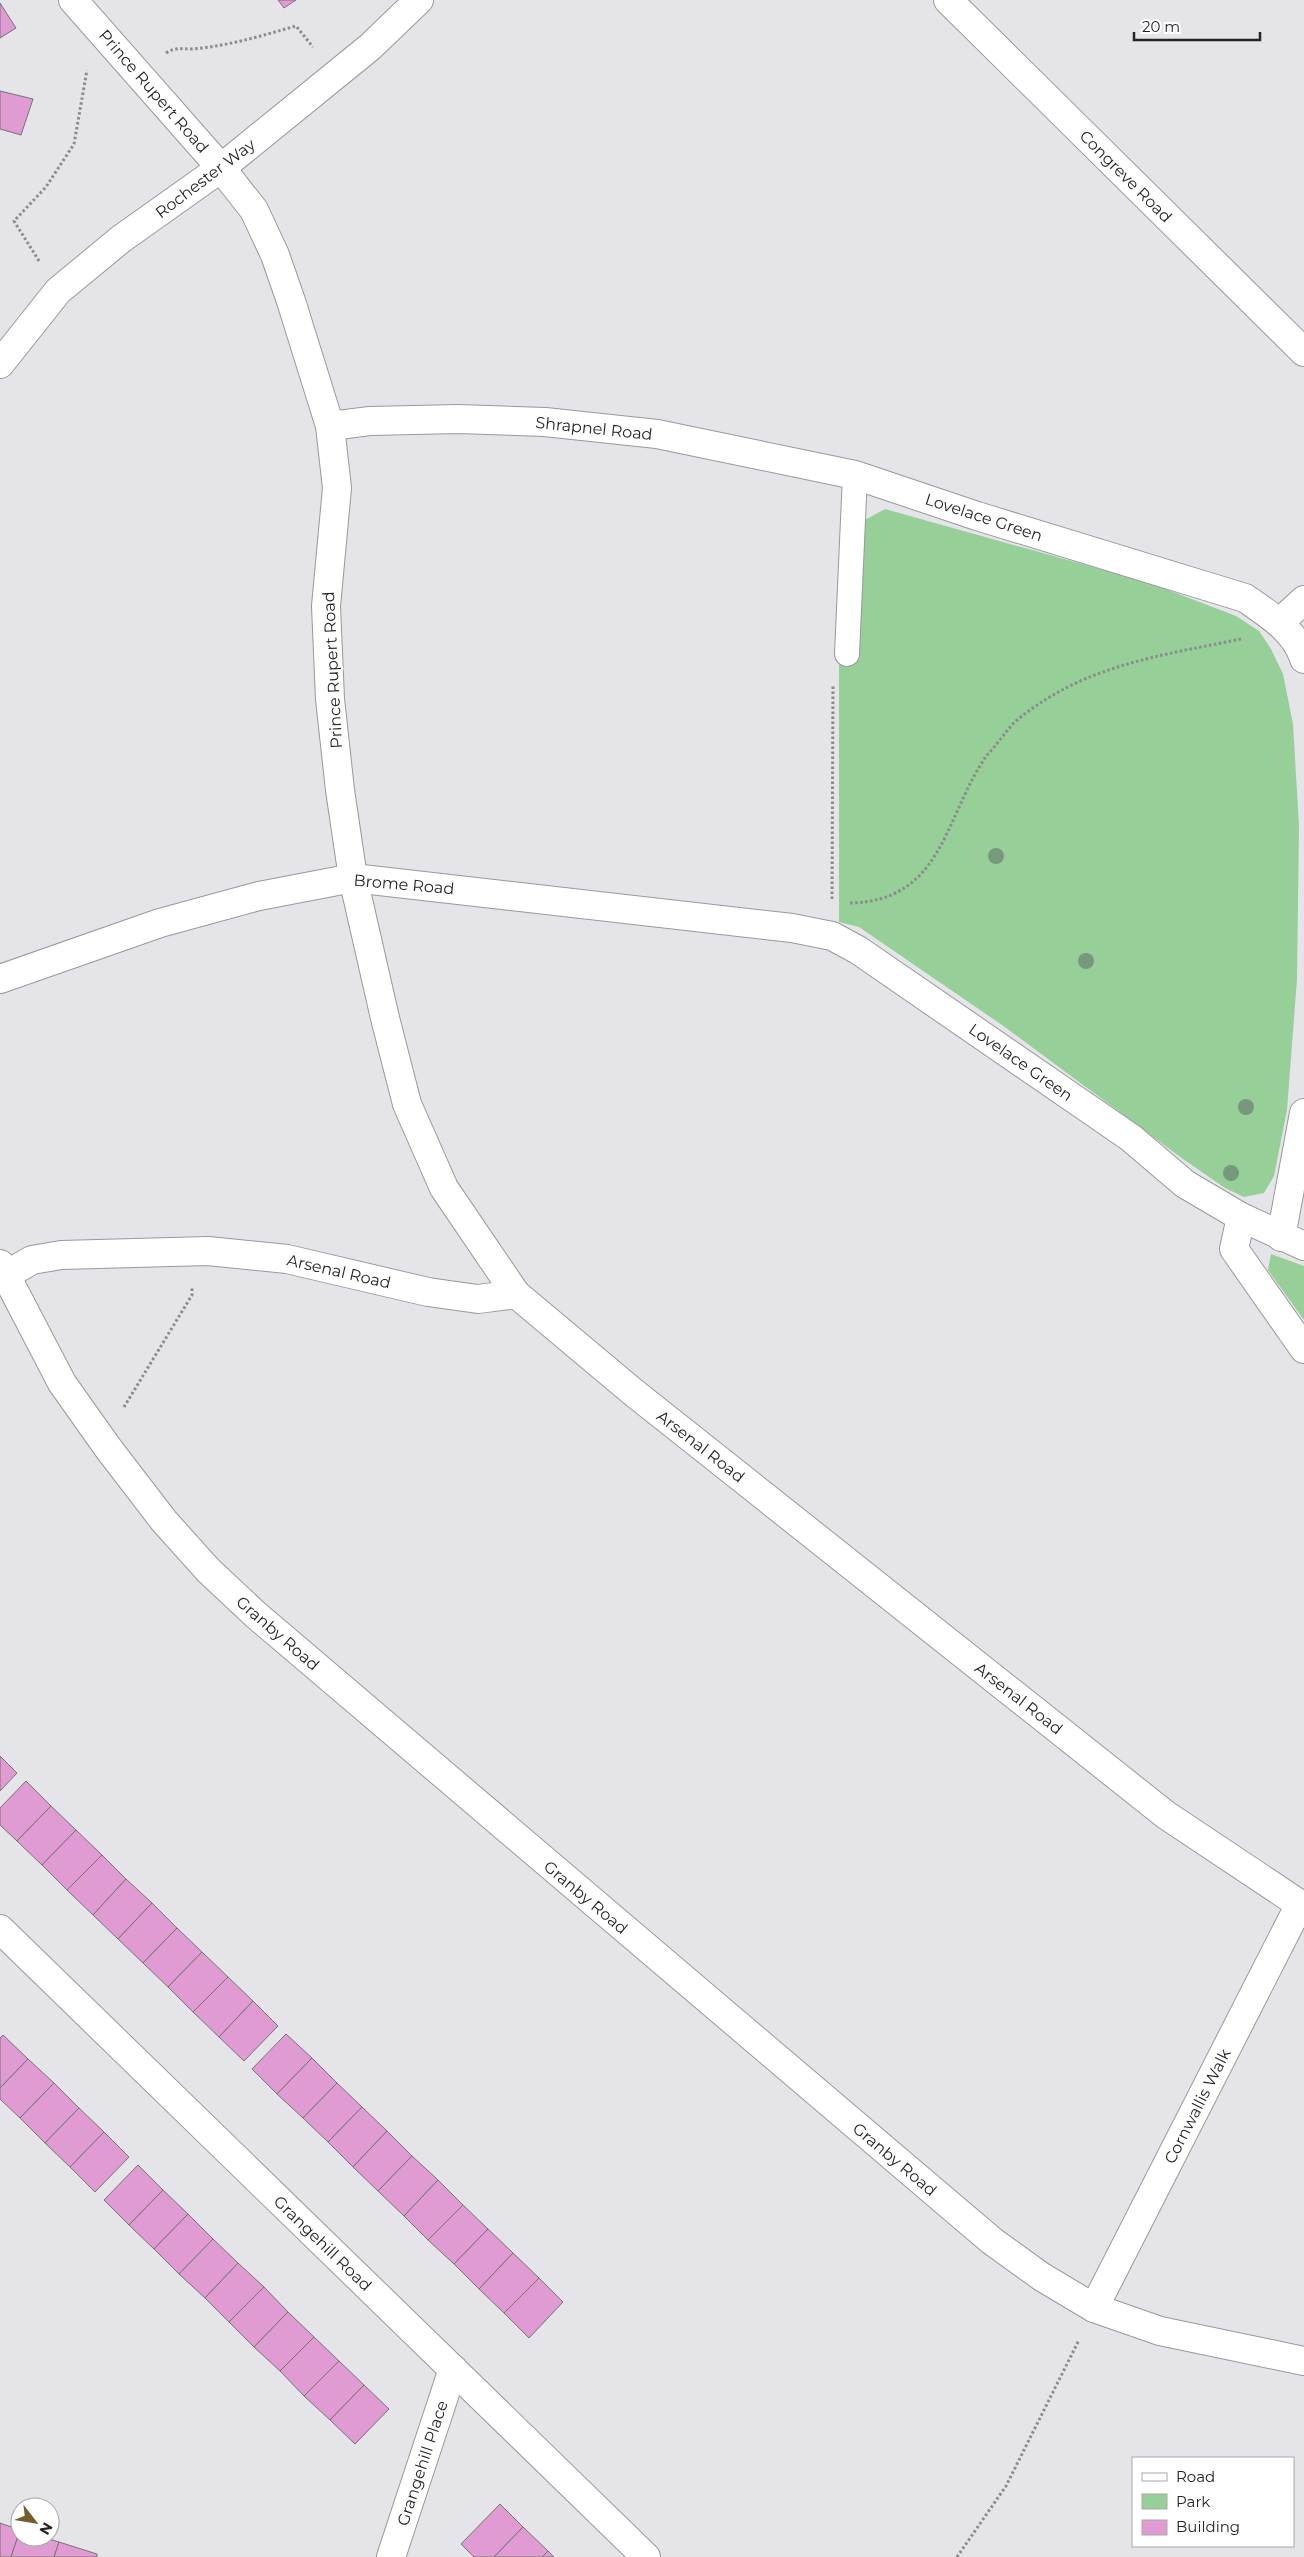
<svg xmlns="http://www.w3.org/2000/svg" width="1304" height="2557" viewBox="0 0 1304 2557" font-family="Montserrat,sans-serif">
<rect width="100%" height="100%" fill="#e5e4e8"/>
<g fill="#96cf98">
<path d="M885,509L1150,583L1236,616L1259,631L1271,649L1283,674L1293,724L1299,826L1297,979L1287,1110L1274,1176L1264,1193L1244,1197L1225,1188L1183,1159L1002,1025L859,927L839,922V660L863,521Z"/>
<path d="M1271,1254L1304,1266V1320L1268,1270Z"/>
</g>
<g fill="#e09bd3" stroke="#767375">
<path d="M278,0H296L284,8Z"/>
<path d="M0,3L16,28L0,38Z"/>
<path d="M0,91L33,99L21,135L0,129Z"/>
<path d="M0,1756L17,1773L0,1791Z"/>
<path d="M26,1781L51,1806L17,1841L0,1825V1808Z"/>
<path d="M51,1806L76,1830L42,1865L17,1841Z"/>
<path d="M76,1830L102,1855L67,1890L42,1865Z"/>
<path d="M102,1855L126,1879L93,1915L67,1890Z"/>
<path d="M126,1879L152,1903L118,1939L93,1915Z"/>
<path d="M152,1903L177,1928L143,1963L118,1939Z"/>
<path d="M177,1928L202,1952L168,1987L143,1963Z"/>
<path d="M202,1952L228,1977L193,2012L168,1987Z"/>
<path d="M228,1977L253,2001L219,2037L193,2012Z"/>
<path d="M253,2001L278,2026L244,2061L219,2037Z"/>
<path d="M286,2034L312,2058L277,2094L252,2069Z"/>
<path d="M3,2035L28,2059L0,2088V2038Z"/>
<path d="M312,2058L337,2083L303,2118L277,2094Z"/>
<path d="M28,2059L54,2083L20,2118L0,2099V2088Z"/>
<path d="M54,2083L79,2108L45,2143L20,2118Z"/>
<path d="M337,2083L362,2107L328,2142L303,2118Z"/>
<path d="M362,2107L387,2131L353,2167L328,2142Z"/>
<path d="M79,2108L104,2132L70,2167L45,2143Z"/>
<path d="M387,2131L412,2156L378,2191L353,2167Z"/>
<path d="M104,2132L129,2157L95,2192L70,2167Z"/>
<path d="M412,2156L438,2180L404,2216L378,2191Z"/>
<path d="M138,2165L163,2190L129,2225L104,2200Z"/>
<path d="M438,2180L463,2205L428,2240L404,2216Z"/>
<path d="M163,2190L188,2214L154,2249L129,2225Z"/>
<path d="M463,2205L488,2229L454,2264L428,2240Z"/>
<path d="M188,2214L213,2239L179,2274L154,2249Z"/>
<path d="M488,2229L513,2253L479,2289L454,2264Z"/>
<path d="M213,2239L238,2263L205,2298L179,2274Z"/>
<path d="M513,2253L539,2278L504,2313L479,2289Z"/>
<path d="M238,2263L264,2287L229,2322L205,2298Z"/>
<path d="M539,2278L563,2302L529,2338L504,2313Z"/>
<path d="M264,2287L288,2312L254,2347L229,2322Z"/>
<path d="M288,2312L314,2337L280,2371L254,2347Z"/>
<path d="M314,2337L339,2361L304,2396L280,2371Z"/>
<path d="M339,2361L364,2385L330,2420L304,2396Z"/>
<path d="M364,2385L389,2409L355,2444L330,2420Z"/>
<path d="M500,2504L523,2527L494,2557H474L461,2544Z"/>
<path d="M0,2523L20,2530L11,2557H0Z"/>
<path d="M523,2527L548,2551L542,2557H494Z"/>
<path d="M20,2530V2537H42L59,2542L54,2557H11Z"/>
<path d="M59,2542L97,2554V2557H54Z"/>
<path d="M548,2551L554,2557H542Z"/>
</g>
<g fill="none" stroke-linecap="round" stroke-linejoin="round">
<g stroke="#99989c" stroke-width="26">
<path id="service" d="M847,654L855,475"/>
</g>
<g stroke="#99989c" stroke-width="30">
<g id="minor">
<path d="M73,0L221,168L254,210L275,255L291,301L330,426L337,488L326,606L330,699L340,790L353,878L385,1018L407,1104L444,1188L516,1294"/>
<path d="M948,0L1304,352"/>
<path d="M330,426L370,421L458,419L545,422L657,434L855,475L977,516L1245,598C1268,614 1296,631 1304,659"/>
<path d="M1280,622L1304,600"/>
<path d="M0,979L160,923L259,896L353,878L792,928L832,936L858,950L1131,1138L1185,1184L1241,1217L1304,1246"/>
<path d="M1241,1217L1234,1249L1304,1349"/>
<path d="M1281,1237L1304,1113"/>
<path d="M0,1264L62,1383L108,1448L164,1521L208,1570L256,1615L992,2241L1042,2277L1094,2308L1160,2331L1304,2361"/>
<path d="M6,1275L32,1260L61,1255L208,1251L287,1259L428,1292L478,1299L516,1294L633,1392L1166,1815L1304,1907"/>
<path d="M0,1929L646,2557"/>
<path d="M1094,2308L1300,1904"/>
<path d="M391,2557L453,2369"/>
</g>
</g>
<g stroke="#99989c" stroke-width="30">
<path id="tertiary" d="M0,364L58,291L121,239L221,168L370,47L419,0"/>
</g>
<g stroke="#8b8b8d" stroke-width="3" stroke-dasharray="2.5 2.5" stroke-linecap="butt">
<path d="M166,53C175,47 182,49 192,49C228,46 261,36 296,26L313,47"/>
<path d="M39,261L14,221L46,187L74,144L87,70"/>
<path d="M832,899L833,685"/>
<path d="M850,903C941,901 944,821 983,761C987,754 994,748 999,741C1005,734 1010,726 1016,721C1083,665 1159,656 1241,639"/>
<path d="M124,1407L192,1295V1287"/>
<path d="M957,2557L1006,2486L1079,2340"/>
</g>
<use href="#service" stroke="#fff" stroke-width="24"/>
<use href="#minor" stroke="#fff" stroke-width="28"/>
<use href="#tertiary" stroke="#fff" stroke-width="28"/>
</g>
<g fill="#76997c">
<circle cx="996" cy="856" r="8"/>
<circle cx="1086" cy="961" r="8"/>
<circle cx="1246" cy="1107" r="8"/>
<circle cx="1231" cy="1173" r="8"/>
</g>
<g text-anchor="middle" stroke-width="4.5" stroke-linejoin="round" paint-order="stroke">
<g font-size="16" fill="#252526" stroke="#fff">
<text transform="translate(154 91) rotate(49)" y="6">Prince Rupert Road</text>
<text transform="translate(1126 176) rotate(45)" y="6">Congreve Road</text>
<text transform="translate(205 178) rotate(-37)" y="6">Rochester Way</text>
<text transform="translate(594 428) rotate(6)" y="6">Shrapnel Road</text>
<text transform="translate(984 517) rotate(18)" y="6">Lovelace Green</text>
<text transform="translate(332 670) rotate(-93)" y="6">Prince Rupert Road</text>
<text transform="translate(404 884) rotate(5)" y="6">Brome Road</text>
<text transform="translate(1021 1062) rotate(35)" y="6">Lovelace Green</text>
<text transform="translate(339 1271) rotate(13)" y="6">Arsenal Road</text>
<text transform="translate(701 1446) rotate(38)" y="6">Arsenal Road</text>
<text transform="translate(278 1633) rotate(41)" y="6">Granby Road</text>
<text transform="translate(1019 1698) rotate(38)" y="6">Arsenal Road</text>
<text transform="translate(586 1897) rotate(40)" y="6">Granby Road</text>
<text transform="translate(1197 2106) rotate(-63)" y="6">Cornwallis Walk</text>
<text transform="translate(895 2159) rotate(40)" y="6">Granby Road</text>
<text transform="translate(323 2243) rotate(44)" y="6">Grangehill Road</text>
<text transform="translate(422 2463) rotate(-72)" y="6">Grangehill Place</text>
</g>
</g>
<rect x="1132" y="2457" width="162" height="90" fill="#ffffff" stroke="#a8a8a8"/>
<rect x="1142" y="2473" width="25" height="8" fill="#ffffff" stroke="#a8a8a8"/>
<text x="1176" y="2482" font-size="15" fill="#252526">Road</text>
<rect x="1142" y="2494" width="25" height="15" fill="#96cf98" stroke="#a8a8a8"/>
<text x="1176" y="2507" font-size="15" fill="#252526">Park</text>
<rect x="1142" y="2520" width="25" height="15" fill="#e09bd3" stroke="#a8a8a8"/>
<text x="1176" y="2532" font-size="15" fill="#252526">Building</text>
<g transform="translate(35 2522) rotate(121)"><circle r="24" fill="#ffffff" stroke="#a8a8a8"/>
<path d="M0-4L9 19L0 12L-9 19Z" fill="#735e2d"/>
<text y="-8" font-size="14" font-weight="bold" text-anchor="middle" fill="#252526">N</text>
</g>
<path d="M1134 32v8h126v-8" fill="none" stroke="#252526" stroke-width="2.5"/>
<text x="1142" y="32" font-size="15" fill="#252526" stroke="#ffffff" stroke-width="4" paint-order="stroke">20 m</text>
</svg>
